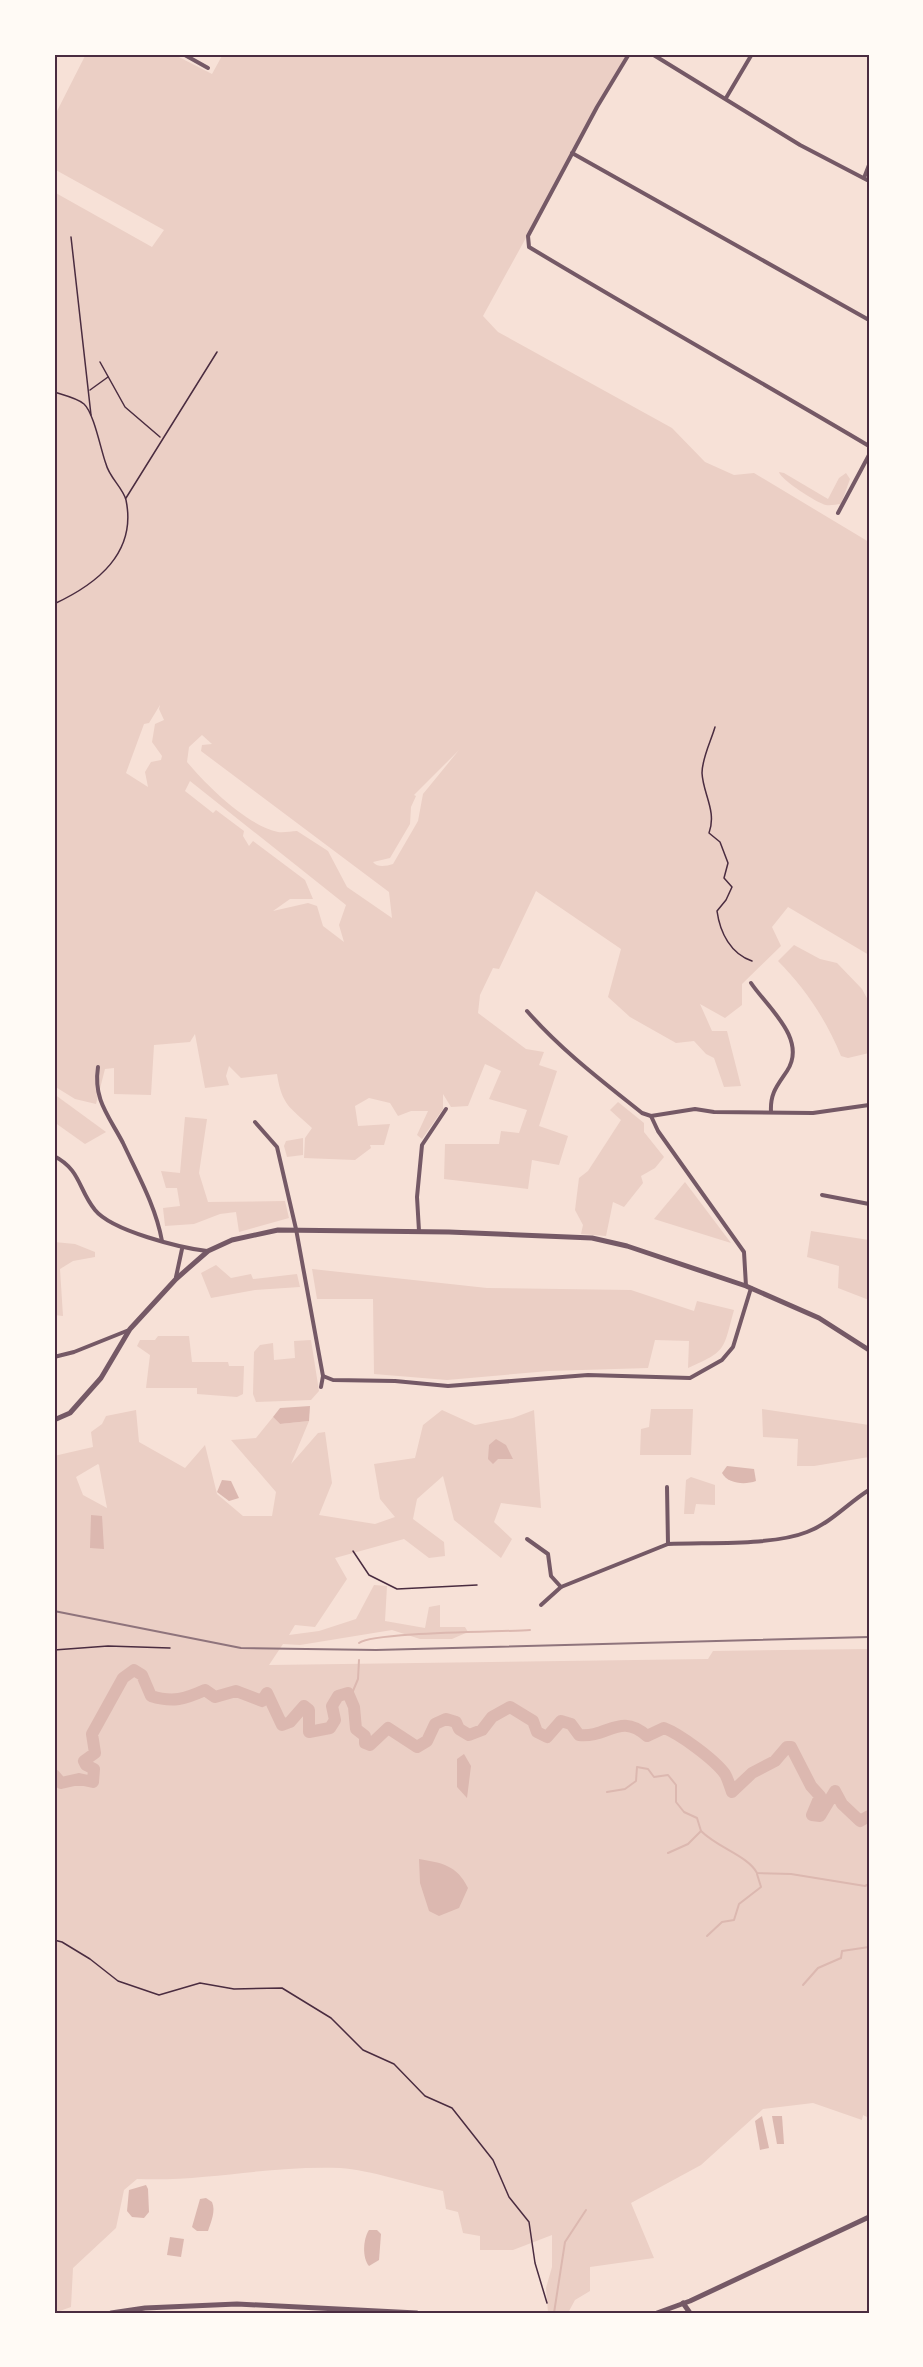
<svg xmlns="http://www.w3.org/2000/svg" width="923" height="2367" viewBox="0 0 923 2367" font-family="'Source Sans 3',sans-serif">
<rect width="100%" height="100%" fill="#f7e1d7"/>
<g fill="#ebcfc5" fill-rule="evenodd">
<path d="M86,54H173L212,74L223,54H627L483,316L498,332L672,428L705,462L734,475L754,473L869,542V955L788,907L772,927L781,946L742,984V1005L725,1018L700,1004L712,1031H727L741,1086L724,1087L714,1058L706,1054L694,1041L676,1043L630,1017L608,997L621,949L536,891L499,969L493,968L480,995L478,1013L526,1049L544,1052L539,1065L557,1071L539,1126L568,1136L559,1165L532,1160L528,1189L444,1179L445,1144H499L501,1131L519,1133L527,1110L489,1099L501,1071L485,1064L468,1106L451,1107L443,1094V1109L422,1139L417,1135L428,1111H411L398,1116L390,1103L369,1098L355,1106L358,1126L390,1124L384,1145H370L371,1148L355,1160L304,1158L305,1138L312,1128C290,1107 282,1106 277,1074L241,1078L229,1066L226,1076L229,1085L205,1088L195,1034L190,1042L154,1045L151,1095L114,1094V1068L105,1069L96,1104L75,1099L54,1086V192L152,247L164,230L54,169V117ZM160,705L159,709L164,720L155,724L152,742L162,756L161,760L151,762L145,772L148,787L126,773L144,724L149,723ZM202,735L212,744L202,745L201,751L389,892L392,918L347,887L328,851L297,831C291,831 284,833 278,832C248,826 207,786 187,762L189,747ZM459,750L423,794L418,821L393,864C386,866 378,868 373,862L390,858L410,824L411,807L416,796L414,795ZM190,781L346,905L339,925L344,942L323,926L317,906L308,903L273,911L290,899H313L305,880L253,841L249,846L243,836L244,831L216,810L213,813L185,791Z"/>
<path d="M779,472L784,473L828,499L839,478L846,473L850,479L841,504C837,504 830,506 826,505C817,503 781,480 779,472Z"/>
<path d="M794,945L820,959L837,963L862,989L869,1002V1053L848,1058L841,1056C827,1021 805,988 778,961Z"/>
<path d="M54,1094L106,1132L85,1144L54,1122Z"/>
<path d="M618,1102L644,1123V1132L664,1157L655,1168L641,1176L643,1183L624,1207L613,1202L606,1236L581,1234L583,1225L575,1210L579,1178L588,1171L621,1120L610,1110Z"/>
<path d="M185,1117L207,1119L199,1173L208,1202L285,1201L289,1218L239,1232L236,1212L220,1214L194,1224L165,1226L163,1208L180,1206L177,1188H166L161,1171L180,1173Z"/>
<path d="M303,1138V1155L287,1157L284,1146L286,1141Z"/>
<path d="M685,1182L731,1243L654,1219Z"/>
<path d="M811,1231L869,1240V1300L838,1288L839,1266L807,1257Z"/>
<path d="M54,1242L75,1244L95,1252V1257L73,1261L60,1269L63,1316L54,1315Z"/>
<path d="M216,1265L231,1278L251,1274L253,1279L297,1274L300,1287L255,1290L211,1298L201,1273Z"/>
<path d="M312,1269L487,1288L631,1290L694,1311L697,1301L734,1310C723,1350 727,1351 688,1368L689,1341L655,1340L648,1368L549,1371L447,1380L374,1374L373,1299H317Z"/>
<path d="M158,1336H189L192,1362H228L229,1366H244L243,1394L237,1397L197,1394V1388H146L150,1355L137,1346L140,1340H155Z"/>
<path d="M311,1340L319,1391L311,1400L256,1402L253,1394L254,1352L260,1345L273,1343L274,1360L295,1358L294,1341Z"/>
<path d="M651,1409H693L691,1455H640L641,1429L649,1427Z"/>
<path d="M762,1409L869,1425V1457L814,1466H797L798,1439L763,1437Z"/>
<path d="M136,1410L139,1442L185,1468L205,1445L217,1494L243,1516H272L276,1492L231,1440L256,1438L273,1417L280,1424L309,1421L291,1464L318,1433L325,1432L332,1483L319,1515L375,1524L395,1517L380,1499L374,1464L415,1458L423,1425L442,1410L475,1425L513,1418L534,1410L541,1508L501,1503L494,1522L512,1539L501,1558L454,1520L443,1476L417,1499L413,1519L444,1542L445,1556L429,1558L404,1539L335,1558L347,1579L315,1627L295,1625L289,1635L319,1631L356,1619L374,1585L387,1586L385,1621L425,1628L429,1607L440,1605V1627H465L468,1632L452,1639H420L392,1630L300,1645L283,1644L269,1665L708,1659L713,1651L869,1649V2118L863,2115L862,2120L813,2103L763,2109L701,2165L631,2203L654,2258L590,2267V2291L575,2300L568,2313H548L546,2288L552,2267V2235L513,2250H480V2236L463,2233L458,2212L446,2209L443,2191C412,2184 370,2170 340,2168C271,2165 205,2182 137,2179L124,2190L116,2228L73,2268L71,2307L54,2313V1456L93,1447L91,1432L102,1424L106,1416ZM98,1464L99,1465L107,1508L83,1495L76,1477Z"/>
<path d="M691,1477L715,1485V1505L696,1504L694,1514H684L686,1480Z"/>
</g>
<g fill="#dcb8b0">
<path d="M310,1406L309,1421L280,1424L273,1417L280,1408Z"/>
<path d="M496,1439L506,1445L513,1459H498L493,1464L488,1459L489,1445Z"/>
<path d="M727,1466L754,1469L756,1481C745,1485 728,1484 722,1473Z"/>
<path d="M222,1480L231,1481L239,1498L229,1501L217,1492Z"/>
<path d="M91,1515L102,1516L104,1549L90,1548Z"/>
<path d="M464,1754L471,1766L467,1798L457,1787V1759Z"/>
<path d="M419,1859C442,1863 457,1865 468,1888L459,1908L439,1916L429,1911L420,1883Z"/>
<path d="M762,2116L769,2148L760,2150L755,2121Z"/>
<path d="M772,2116H782L784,2144H777Z"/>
<path d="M146,2185L148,2189L149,2212L144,2218L132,2217L127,2211L129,2190Z"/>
<path d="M206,2198L212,2202C216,2211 211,2222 208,2231H197L192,2227L200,2199Z"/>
<path d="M369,2230H377L381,2234L379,2260L369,2266C362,2258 363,2239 369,2230Z"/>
<path d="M170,2237L184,2239L181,2257L167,2255Z"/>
</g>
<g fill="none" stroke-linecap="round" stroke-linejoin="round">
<g stroke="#dcb8b0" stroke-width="2">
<path d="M359,1643C374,1632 502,1632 530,1630"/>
<path d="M350,1698L358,1679L359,1660"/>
<path d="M607,1792L625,1789L636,1781L637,1767L648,1769L654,1777L668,1775L676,1785V1802L684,1812L697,1818L701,1831"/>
<path d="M668,1853L688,1844L701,1831C718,1848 748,1856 757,1873L791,1874L865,1886L869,1884"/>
<path d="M707,1936L722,1922L734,1920L739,1904L761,1887L757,1874"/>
<path d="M803,1985L818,1968L841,1958L842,1951L869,1947"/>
<path d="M554,2313L565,2242L586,2210"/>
</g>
<path stroke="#dcb8b0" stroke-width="12" d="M54,1775L61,1783L79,1779L93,1782L94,1769L86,1765L84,1761L95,1753L92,1734L123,1678L134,1670L142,1675L151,1696C173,1703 185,1699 205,1690L215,1697L236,1691L262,1701L267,1693L282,1725L290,1722L304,1706L309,1710V1732L330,1728L335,1720L332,1706L338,1696L348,1693L354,1707L356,1729L365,1736V1743L370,1745L388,1728L417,1747L427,1741L435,1724L446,1719L456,1722L459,1729L469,1735L482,1730L492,1717L510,1707L533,1721L537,1732L547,1737L561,1721L571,1724L579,1735C608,1738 620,1712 647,1736L664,1728C680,1734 715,1760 725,1774C728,1779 730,1787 732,1792L752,1773L775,1761L787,1747H791L811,1786L820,1796L812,1815L820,1816L835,1791L842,1804L860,1821L869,1816"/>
<g stroke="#4a2c40" stroke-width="1.5">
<path d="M71,237L91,415"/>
<path d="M100,362L125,407L160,437"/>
<path d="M90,390L108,377"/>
<path d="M54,392C63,395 77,398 84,404C94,413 101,451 106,464C109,477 123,488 126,500C137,553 97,584 54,604"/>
<path d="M126,498L217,352"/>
<path d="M715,727C711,741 702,758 702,773C703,794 717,811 709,833L720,842L728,863L724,878L732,887L726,900L717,911C720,933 731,954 752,961"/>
<path d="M353,1551L369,1575L397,1589L477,1585"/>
<path d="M54,1650L108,1646L170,1648"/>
<path d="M54,1940L62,1942L90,1959L118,1981L159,1995L200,1983L234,1989L282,1988L331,2018L363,2050L394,2064L425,2096L452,2108L493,2160L509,2197L529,2222L535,2263L547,2303"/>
</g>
<g stroke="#755966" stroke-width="4">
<path d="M183,54L208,68"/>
<path d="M629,54L597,107L528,236L529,247C642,315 756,379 869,446"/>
<path d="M652,54L800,145L869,181"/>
<path d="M726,98L752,54"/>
<path d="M572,153L869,320"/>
<path d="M864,178L869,165"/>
<path d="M838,513L869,455"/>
<path d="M751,983C767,1007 808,1039 787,1071C777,1086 770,1093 771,1112"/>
<path d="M527,1011C561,1050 602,1081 642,1113L651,1116L658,1131L744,1252L746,1286"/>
<path d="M98,1067C93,1100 109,1116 123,1143C138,1175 156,1207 162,1241"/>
<path d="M651,1116L695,1109L714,1112L813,1113L869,1105"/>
<path d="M255,1122L277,1147L296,1229L323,1376L321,1387"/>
<path d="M54,1156C81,1170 78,1189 95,1210C112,1231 181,1248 207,1251"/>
<path d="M822,1195L869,1204"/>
<path d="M419,1231L417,1197L422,1145L446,1109"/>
<path d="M176,1277L182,1249"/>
<path d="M54,1357L74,1352L129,1330"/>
<path d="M323,1376L333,1380L395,1381L448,1386L588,1375L690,1378L722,1360L733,1347L751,1288"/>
<path d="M667,1487L668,1544C707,1542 772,1546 807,1532C831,1523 848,1503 869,1490"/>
<path d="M527,1539L548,1554L551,1576L561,1587L668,1544"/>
<path d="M541,1605L561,1587"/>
</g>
<g stroke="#755966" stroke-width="5">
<path d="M54,1420L70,1413L101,1378L130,1329L176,1279L208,1251L232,1240L278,1230L449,1232L592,1238L627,1246L746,1286L819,1318L869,1350"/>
<path d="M683,2303L690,2313"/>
<path d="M111,2313L145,2308L237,2304L417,2313"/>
<path d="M657,2313L690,2301L869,2217"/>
</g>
<path stroke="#8f747c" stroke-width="2" d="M54,1611L241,1648L376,1650L869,1637"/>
</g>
<rect width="923" height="2367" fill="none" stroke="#fffaf5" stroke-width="111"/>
<rect x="56" y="56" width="812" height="2256" fill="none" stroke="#4a2c40" stroke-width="2"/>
</svg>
